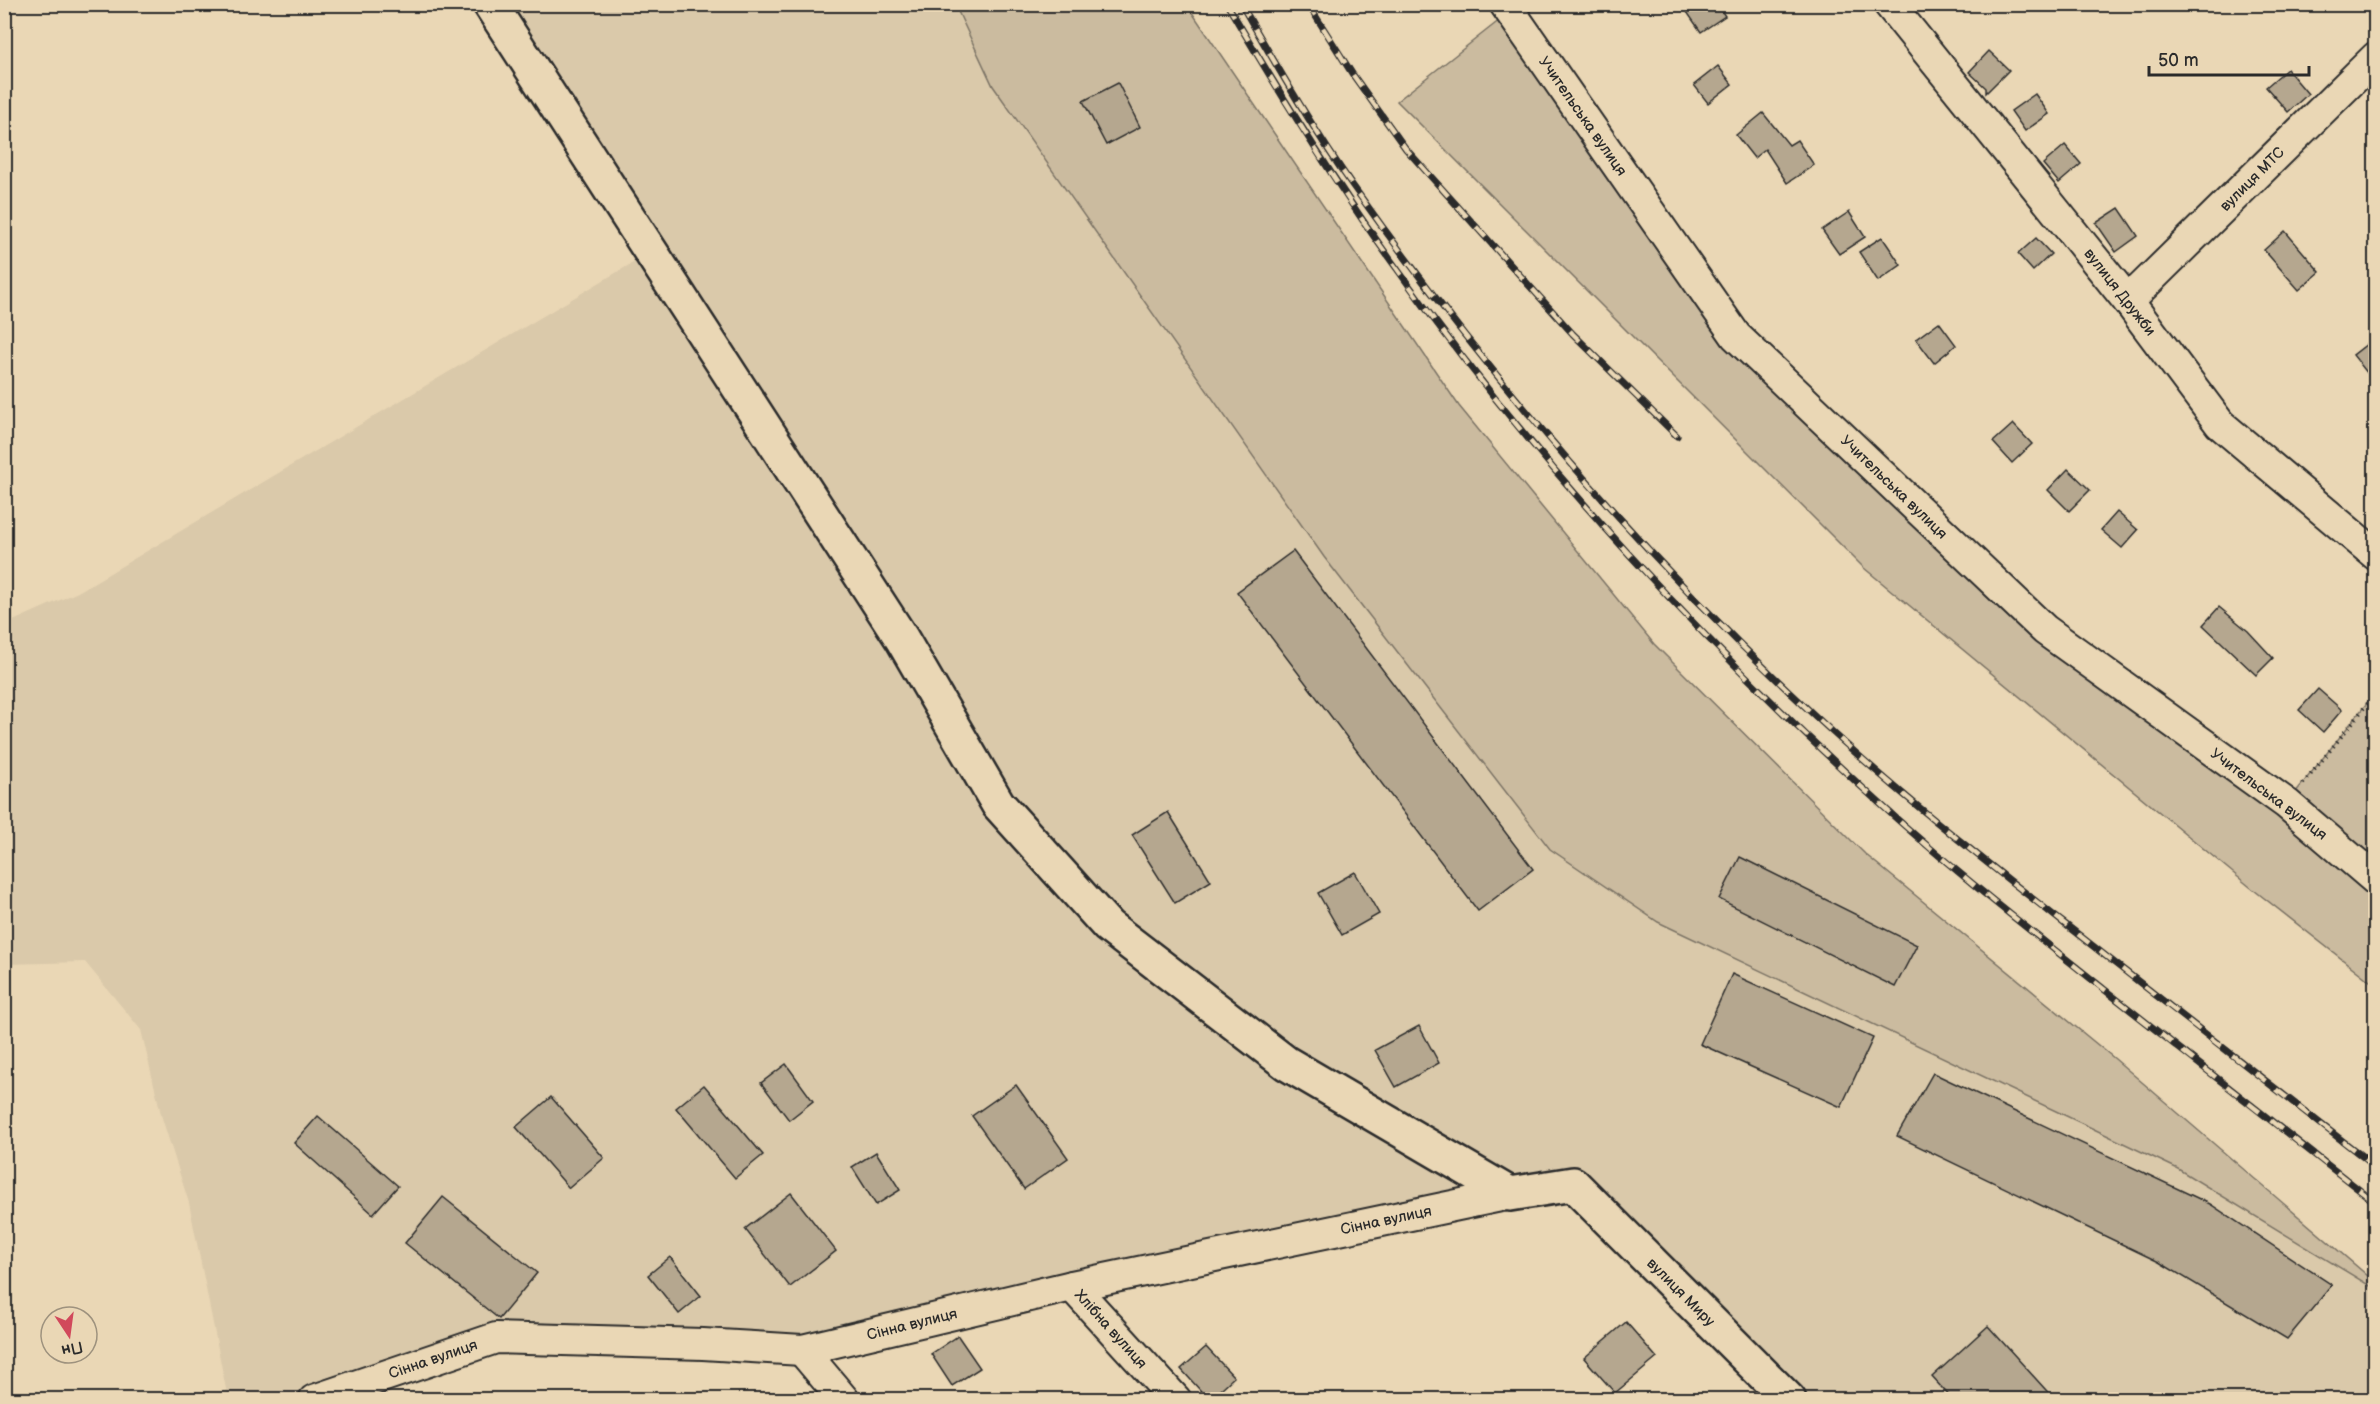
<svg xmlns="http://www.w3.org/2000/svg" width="2380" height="1404" viewBox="0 0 2380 1404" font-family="'Balsamiq Sans',sans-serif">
<rect width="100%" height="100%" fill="#ead7b5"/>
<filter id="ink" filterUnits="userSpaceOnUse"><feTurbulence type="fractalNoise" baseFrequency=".0167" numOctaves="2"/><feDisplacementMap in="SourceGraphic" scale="12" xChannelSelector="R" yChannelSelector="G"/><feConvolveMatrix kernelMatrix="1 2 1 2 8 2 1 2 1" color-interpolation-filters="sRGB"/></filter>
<g filter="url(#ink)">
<path fill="#dac9aa" d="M490,5H954L993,86L1324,557L1550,849L2178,1169L2375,1289V1399H1789L1573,1184L802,1350L496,1338L314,1399H228L189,1203L162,1118L141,1030L85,962L5,964L4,625L78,592L651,252Z"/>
<g fill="#cbbb9f" stroke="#7b7365" stroke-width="1.5">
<path d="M955,5H1187L1459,406L1654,644L1865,854L2115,1059L2375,1282V1289L2178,1169L1658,922L1550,849L1324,557L993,86Z"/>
<path d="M1510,12L1736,336L2045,630L2287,803L2375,693V985L2250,887L1864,568L1397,101Z"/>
</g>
<g fill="#b5a78f" stroke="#2b2b2b" stroke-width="1.5">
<path d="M1698,4H1717L1725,16L1701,32L1687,12Z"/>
<path d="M1989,51L2009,70L1986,93V88L1969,72Z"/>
<path d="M1718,66L1732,84L1708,103L1694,85Z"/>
<path d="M2287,69L2308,94L2288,112L2266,87Z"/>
<path d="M1118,83L1140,127L1106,145L1083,101Z"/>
<path d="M2035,94L2049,114L2025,131L2011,111Z"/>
<path d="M1763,113L1789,145L1797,140L1814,165L1787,183L1765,149L1754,158L1736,135Z"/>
<path d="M2065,145L2081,164L2059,183L2043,164Z"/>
<path d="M2119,208L2138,236L2116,252L2096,223Z"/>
<path d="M1849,212L1865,237L1839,254L1822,230Z"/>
<path d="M2285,231L2320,272L2299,290L2264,250Z"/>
<path d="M1882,237L1901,265L1878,281L1859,252Z"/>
<path d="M2036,238L2051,254L2033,271L2018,254Z"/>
<path d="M1939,322L1956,345L1934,363L1916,339Z"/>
<path d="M2376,337V384L2353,355Z"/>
<path d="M2013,424L2032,444L2012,463L1993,442Z"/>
<path d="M2068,469L2090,490L2069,511L2048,490Z"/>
<path d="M2117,512L2138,530L2122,548L2101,530Z"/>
<path d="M1293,551L1533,869L1478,911L1237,592Z"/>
<path d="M2219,607L2248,631L2273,658L2256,675L2203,625Z"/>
<path d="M2318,689L2342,710L2323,732L2299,710Z"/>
<path d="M1168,812L1211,881L1175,903L1132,835Z"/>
<path d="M1740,857L1917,945L1895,987L1719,899Z"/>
<path d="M1355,872L1379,914L1342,935L1318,893Z"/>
<path d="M1732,974L1873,1038L1841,1107L1700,1044Z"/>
<path d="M1419,1026L1439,1063L1396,1087L1375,1050Z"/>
<path d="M786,1064L813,1101L789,1120L761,1083Z"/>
<path d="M1933,1073L2210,1204L2332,1285L2287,1339L2159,1262L1897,1136Z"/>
<path d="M704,1085L763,1155L735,1178L676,1108Z"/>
<path d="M1016,1085L1068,1158L1024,1189L972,1116Z"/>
<path d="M551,1097L604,1158L569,1188L516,1127Z"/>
<path d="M318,1116L398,1186L373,1214L294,1143Z"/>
<path d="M876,1152L900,1190L876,1205L852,1167Z"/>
<path d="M791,1193L836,1251L790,1287L745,1229Z"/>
<path d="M443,1197L537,1273L499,1319L405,1243Z"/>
<path d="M670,1257L701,1296L679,1314L648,1275Z"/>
<path d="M1626,1322L1657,1358L1615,1393L1584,1358Z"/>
<path d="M1988,1326L2055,1400H1953L1932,1377Z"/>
<path d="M958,1336L980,1368L952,1386L931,1354Z"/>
<path d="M1206,1347L1234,1377L1209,1400L1181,1369Z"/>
</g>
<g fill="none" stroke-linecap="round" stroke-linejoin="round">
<g stroke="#2b2b2b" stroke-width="34">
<g id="minor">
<path d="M1505,4L1736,336L2045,630L2287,804L2376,880"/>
<path d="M1889,4L2128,301L2220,424L2376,555"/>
<path d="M2128,301L2376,57"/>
<path d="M1072,1286L1176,1400"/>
<path d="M802,1350L844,1400"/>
<path d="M314,1400L496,1338L703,1344L802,1350L1072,1286L1510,1194"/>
</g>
</g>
<g stroke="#2b2b2b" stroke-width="38">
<path id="major" d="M490,4L902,639L998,804L1108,926L1286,1063L1510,1194L1573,1184L1789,1400"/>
</g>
<path stroke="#2b2b2b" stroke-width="4" stroke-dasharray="1.5 4.5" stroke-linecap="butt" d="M2303,784L2376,693"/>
<use href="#minor" stroke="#ead7b5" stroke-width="30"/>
<use href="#major" stroke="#ead7b5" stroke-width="33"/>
<g stroke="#2b2b2b" stroke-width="7">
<g id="rail">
<path d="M1227,4C1280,94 1334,182 1395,266C1537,466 1714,655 1897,819C1964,879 2035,934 2105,990C2195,1061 2285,1132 2376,1203"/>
<path d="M1241,4C1277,66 1312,128 1353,186C1488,376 1641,554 1812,713C1898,794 1991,866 2084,939C2181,1015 2278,1091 2376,1167"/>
<path d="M1308,4L1353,75L1406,149L1573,334L1677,436"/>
</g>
</g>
<use href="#rail" stroke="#ead7b5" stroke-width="4.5" stroke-dasharray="14" stroke-linecap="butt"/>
</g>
</g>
<g text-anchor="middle" stroke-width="6" stroke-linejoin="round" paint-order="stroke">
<g font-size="15" fill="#2b2b2b" stroke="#ead7b5">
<text transform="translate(1583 116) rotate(55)" y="5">Учительська вулиця</text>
<text transform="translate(2252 179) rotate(-45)" y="5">вулиця МТС</text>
<text transform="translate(2120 292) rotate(52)" y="5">вулиця Дружби</text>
<text transform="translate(1894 487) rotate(44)" y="5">Учительська вулиця</text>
<text transform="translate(2269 794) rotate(37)" y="5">Учительська вулиця</text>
<text transform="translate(1386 1220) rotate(-12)" y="5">Сінна вулиця</text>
<text transform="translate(1681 1292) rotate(45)" y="5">вулиця Миру</text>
<text transform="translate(912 1324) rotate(-14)" y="5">Сінна вулиця</text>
<text transform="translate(1111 1329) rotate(48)" y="5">Хлібна вулиця</text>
<text transform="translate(433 1359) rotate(-19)" y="5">Сінна вулиця</text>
</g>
</g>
<rect width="2380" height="1404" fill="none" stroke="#ead7b5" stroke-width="24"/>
<rect x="12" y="12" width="2356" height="1380" fill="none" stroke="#2b2b2b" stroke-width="2" filter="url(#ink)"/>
<g transform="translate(69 1335) rotate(167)"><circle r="28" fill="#ead7b5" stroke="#9e927e" stroke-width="1.5"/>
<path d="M0-4.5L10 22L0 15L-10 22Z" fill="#d1495b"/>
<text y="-9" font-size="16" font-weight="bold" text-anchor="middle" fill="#2b2b2b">Пн</text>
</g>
<path d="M2149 66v9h160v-9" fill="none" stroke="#2b2b2b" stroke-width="3"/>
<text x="2158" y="66" font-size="18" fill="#2b2b2b" stroke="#ead7b5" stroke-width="4.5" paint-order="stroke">50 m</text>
</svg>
